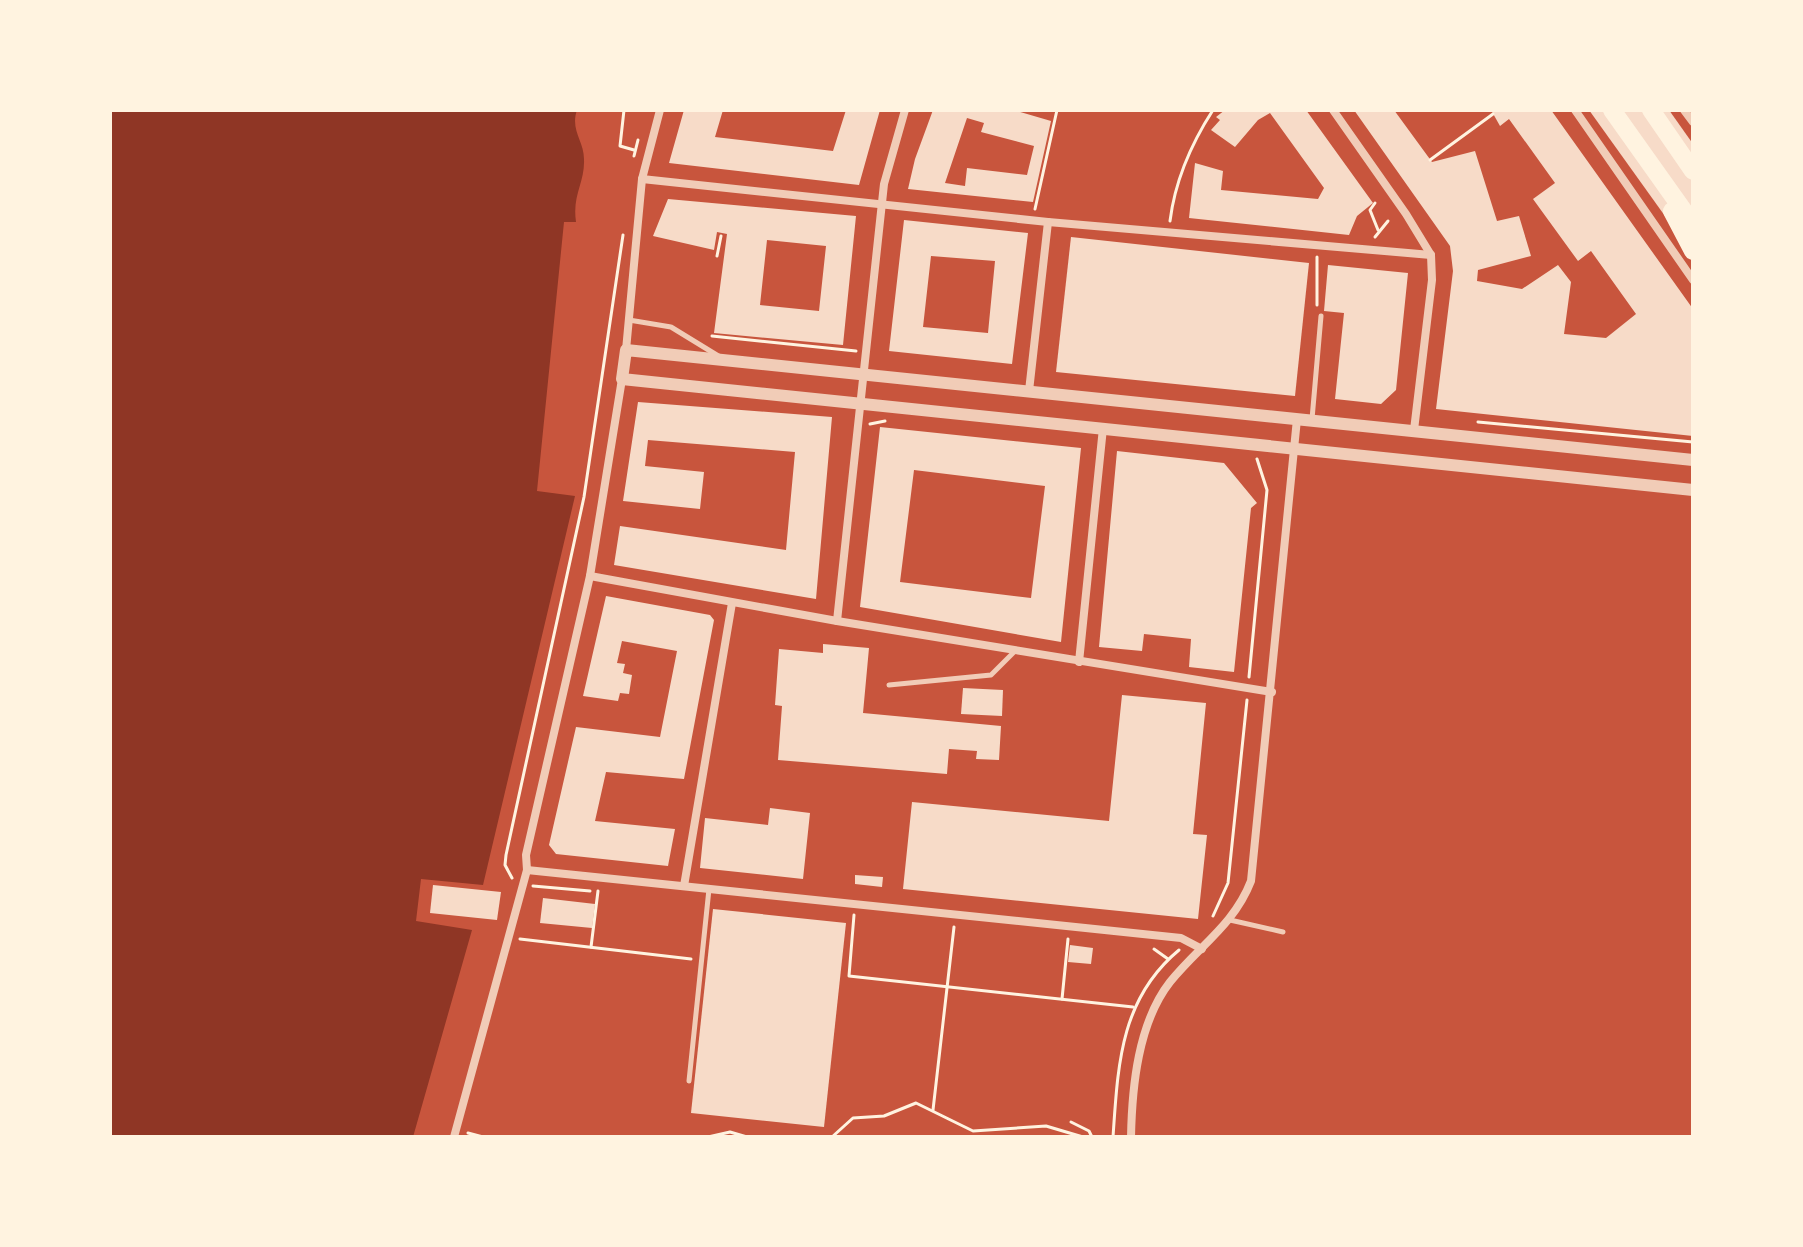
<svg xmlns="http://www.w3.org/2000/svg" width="1803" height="1247" viewBox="0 0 1803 1247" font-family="'Archivo Narrow',sans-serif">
<rect width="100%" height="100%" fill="#c8553d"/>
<path fill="#8f3625" d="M110,110H577C570,130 584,141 584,159C585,183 572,194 576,222H564L537,491L575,496L483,885L421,879L416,921L472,930L413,1137H110Z"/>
<g fill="#f7dbc8" fill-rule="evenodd">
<path d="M684,110H723L715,137L833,151L846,110H880L859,185L669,163Z"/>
<path d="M933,110H1013L1051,121L1033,202L908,189L915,159ZM967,118L984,123L981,132L1034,146L1027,175L967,168L965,186L945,183Z"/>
<path d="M1225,110H1306L1373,203L1357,216L1349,235L1189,218L1195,163L1223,171L1221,190L1318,199L1324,188L1270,113L1258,120L1235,147L1211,130L1220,120L1216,117Z"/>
<path d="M1354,110H1394L1432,162L1475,151L1497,221L1519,216L1531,256L1478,270L1477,281L1522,289L1558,265L1571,282L1564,334L1606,338L1636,314L1591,251L1578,261L1533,199L1555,183L1509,119L1500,126L1491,110H1551L1693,309V436L1436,409L1453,271L1450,246Z"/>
<path d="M1589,110H1669L1693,144V238L1685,244Z"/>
<path d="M668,199L856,216L843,345L714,333L727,234L717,232L714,250L653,236ZM767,240L826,246L819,311L760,305Z"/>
<path d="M904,220L1028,233L1012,364L889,351ZM931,256L995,261L988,333L923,327Z"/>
<path d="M1071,237L1309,263L1295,396L1056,372Z"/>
<path d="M1328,265L1408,273L1396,390L1381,404L1335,399L1344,313L1324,311Z"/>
<path d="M638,402L832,417L816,599L614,565L620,526L786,550L795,452L648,440L645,466L704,472L700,509L623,501Z"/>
<path d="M880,427L1081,448L1061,642L860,607ZM914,470L1045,486L1031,598L900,582Z"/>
<path d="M1117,451L1224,463L1257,503L1251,508L1234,672L1189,667L1191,639L1144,634L1142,651L1099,647Z"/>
<path d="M606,596L710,615L714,620L684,779L606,772L595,821L675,829L668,866L556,854L549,845L576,727L660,737L677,651L622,641L617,663L625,664L623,673L632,675L629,694L620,693L618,701L583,696Z"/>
<path d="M823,644L869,648L863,713L1001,726L999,760L976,759L977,751L949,749L947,774L778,760L782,706L775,705L779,649L823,653Z"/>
<path d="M963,688L1003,690L1002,716L961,714Z"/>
<path d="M1122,695L1206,703L1193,834L1207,835L1198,919L903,889L912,802L1109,821Z"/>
<path d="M770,808L810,813L803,879L700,868L705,818L768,825Z"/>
<path d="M855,875L883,877L882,887L855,884Z"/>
<path d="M433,885L501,892L497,920L430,913Z"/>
<path d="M543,898L595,904L592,928L540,923Z"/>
<path d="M713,909L846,923L824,1127L691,1113Z"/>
<path d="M1070,945L1093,948L1091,964L1068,962Z"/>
</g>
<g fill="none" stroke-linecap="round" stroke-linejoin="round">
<g stroke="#fff3e0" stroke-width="3">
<path d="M624,110L620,146L634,150"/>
<path d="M634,156L638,140"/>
<path d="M1430,160L1493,114"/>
<path d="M1375,203L1370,210L1378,230"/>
<path d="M1035,209L1057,110"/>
<path d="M1170,221C1175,181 1191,144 1213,110"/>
<path d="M1375,237L1388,221"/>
<path d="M717,256L721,236"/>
<path d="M1317,305V257"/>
<path d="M712,336L856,351"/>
<path d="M1478,422L1693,442"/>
<path d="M870,424L885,421"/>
<path d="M1249,677L1267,490L1257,459"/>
<path d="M512,878L505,865L506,855L584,497L623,235"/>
<path d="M533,886L590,891"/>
<path d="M854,915L849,976L1133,1007"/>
<path d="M1213,916L1228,883L1247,700"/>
<path d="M520,939L691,959"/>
<path d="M591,947L598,891"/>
<path d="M1154,949L1168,959"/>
<path d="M1062,999L1068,939"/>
<path d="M933,1110L954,927"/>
<path d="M1071,1122L1089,1131L1092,1137"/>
<path d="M468,1133L483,1137"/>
<path d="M708,1137L730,1132L747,1137"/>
<path d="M832,1137L853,1118L884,1116L916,1103L973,1131L1046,1126L1083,1137"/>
<path d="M1113,1137C1118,1065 1120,999 1179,950"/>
</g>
<g stroke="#f1ccb7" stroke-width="5">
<path d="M629,320L671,327L720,357"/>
<path d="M1312,419L1321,316"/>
<path d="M889,685L991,675L1015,651"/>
<path d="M1230,920L1283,932"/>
<path d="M689,1081L709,889"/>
</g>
<g stroke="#f1ccb7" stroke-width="8">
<path d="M1333,110L1406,214L1431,255L1432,280L1414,430"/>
<path d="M1575,110L1693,280"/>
<path d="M1684,110L1693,122"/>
<path d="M642,179L1048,222L1431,255"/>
<path d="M626,350L642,179L660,110"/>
<path d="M1029,391L1048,222"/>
<path d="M590,576L837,621L1272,692"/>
<path d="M837,621L884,184L905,110"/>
<path d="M1079,662L1103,428"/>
<path d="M527,870L1181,938L1202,949"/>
<path d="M684,886L732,603"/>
<path d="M454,1137L527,870L526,855L590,576L622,379"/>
<path d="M1131,1137C1132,1087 1138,1023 1170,982C1199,946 1234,925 1251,881L1297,419"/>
</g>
<path stroke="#f1ccb7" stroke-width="12" d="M1693,460L626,350L622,379L1693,490"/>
<g stroke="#fff3e0" stroke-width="18">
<path d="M1612,110L1693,224"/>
<path d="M1651,110L1693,171"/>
<path d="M1672,211L1693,251"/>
</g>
</g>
<rect width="1803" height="1247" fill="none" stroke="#fff3e0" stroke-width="224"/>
</svg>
